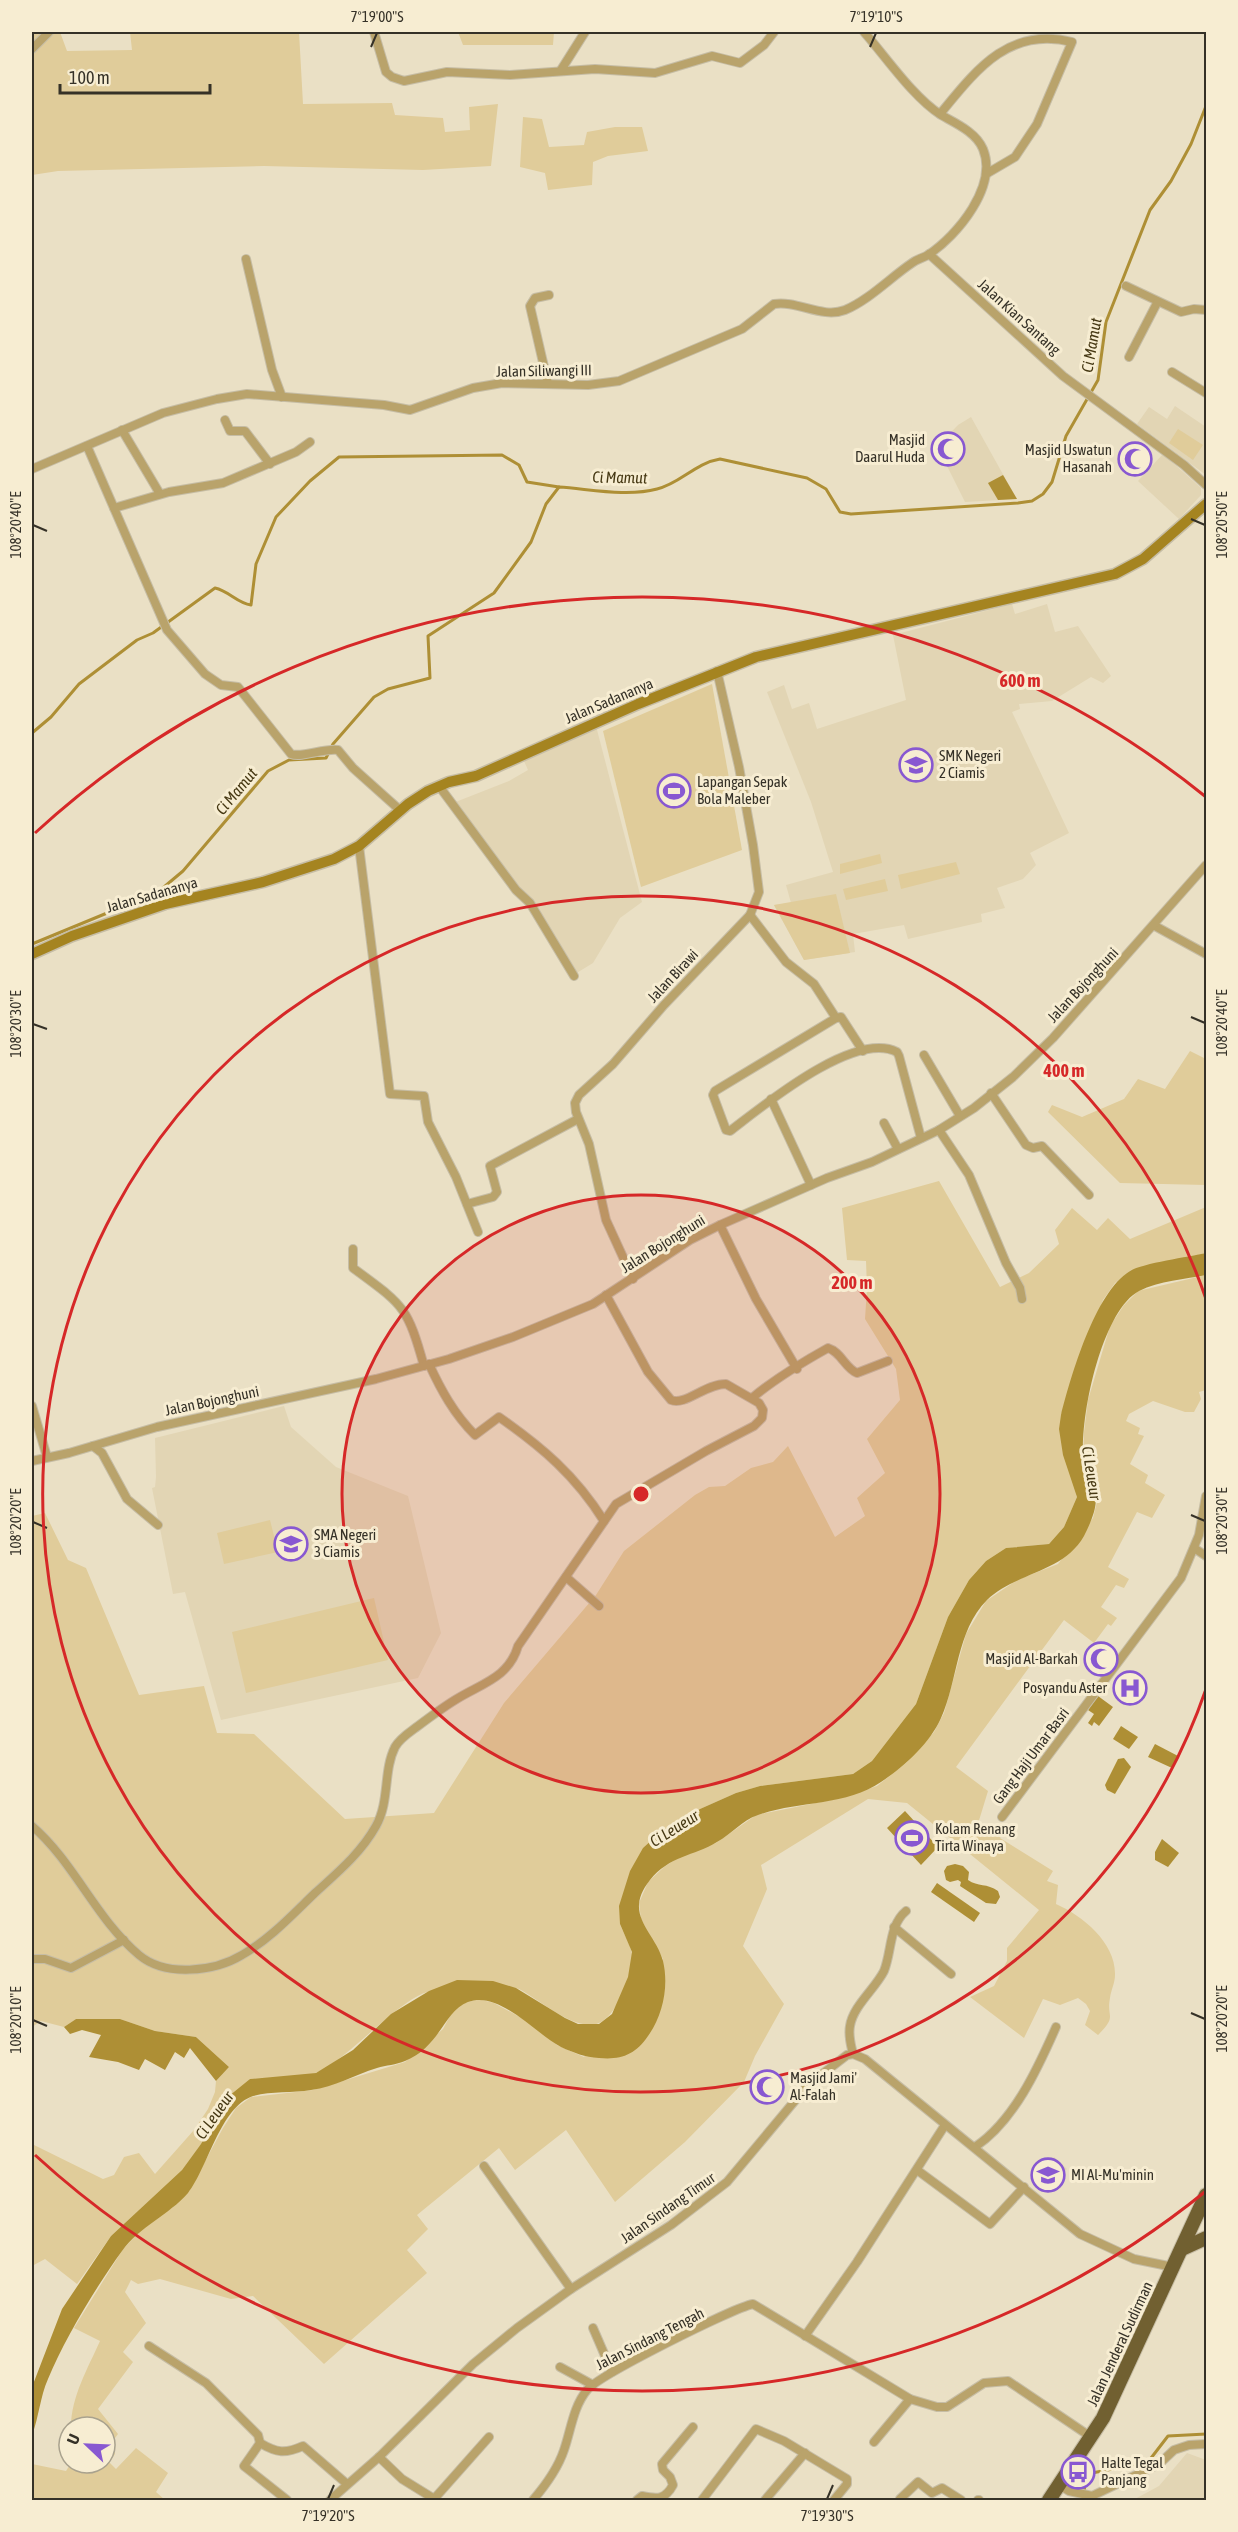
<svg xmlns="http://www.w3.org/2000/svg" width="1238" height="2532" viewBox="0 0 1238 2532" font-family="'Asap Condensed',sans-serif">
<rect width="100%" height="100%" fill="#eae0c5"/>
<g fill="#e2d5b4">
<path d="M1175,406L1206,427V475L1137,424L1149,407L1167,419Z"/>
<path d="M971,417L1000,469L1017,499L965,502L946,464L933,451L958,425Z"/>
<path d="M1163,454L1201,488V495L1179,519L1138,481Z"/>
<path d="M1012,604L1015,614L1047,604L1055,632L1078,626L1111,676L1103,683L1091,677L1052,701L1019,704L1020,709L1012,712L1069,833L1030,853L1036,865L1023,879L997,888L1005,908L981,914L982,922L908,939L904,925L853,934L855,952L804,960L774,905L791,903L786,885L833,872L811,802L767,692L784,685L792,709L809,703L817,729L906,700L893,635Z"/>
<path d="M596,726L642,902L620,918L593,963L575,974L517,888L453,803L509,781L528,770L524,761Z"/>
<path d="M284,1406L291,1427L336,1467L408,1496L441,1633L418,1678L221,1720L185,1592L173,1594L152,1488L155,1487L156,1477L155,1438Z"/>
<path d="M1054,2157L1067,2169L1043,2192L1031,2180Z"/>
<path d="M1187,2453L1206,2460V2500H1133L1159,2486Z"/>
</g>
<g fill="#e0cc9a">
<path d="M32,32H60L67,51L132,50L130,32H299L303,104L392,103L395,115L443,118L445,132L470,130L469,107L498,104L491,166L423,170L264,166L58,171L32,175Z"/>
<path d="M458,32H554L553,45H463Z"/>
<path d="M523,117L542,119L549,147L584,145L587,132L615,127H642L648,151L608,156L593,162L592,185L548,190L545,173L520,167Z"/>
<path d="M1178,429L1203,445L1193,460L1169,443Z"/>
<path d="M712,684L742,850L641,887L603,731Z"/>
<path d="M880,854L882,863L840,874V864Z"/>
<path d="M956,862L960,874L901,889L898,875Z"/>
<path d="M885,879L888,891L846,900L843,889Z"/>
<path d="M836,894L850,953L804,960L774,905Z"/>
<path d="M1190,1051L1206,1059V1185L1120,1183L1048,1112L1052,1105L1082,1117L1124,1099L1138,1079L1165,1089Z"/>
<path d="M939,1181L1000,1287L1029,1273L1059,1244L1055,1230L1072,1208L1097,1230L1108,1218L1130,1239L1206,1207V1253L1131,1270L1115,1283L1103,1300L1061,1415L1077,1497L1064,1527L1049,1544L1006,1548L986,1561L969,1580L948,1617L916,1704L872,1761L853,1774L760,1786L736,1793L700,1809L664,1830L620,1924C623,1933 631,1945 632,1954C632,1975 619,2012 601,2022C578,2035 539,1999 519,1989C509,1985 447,1990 433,1991C404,1993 351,2057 318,2072C302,2079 268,2078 250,2079L182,2170L111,2236L77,2284L45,2259L32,2266V2144L103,2179L114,2175L124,2157L139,2153L155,2174L194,2130L208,2109L215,2092L216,2081L229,2067L196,2037L155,2031L120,2019H76L64,2027L41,2021L32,2027V1516L45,1513L68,1560L86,1568L139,1695L204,1686L217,1733L254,1734L345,1819L434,1813L504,1703L596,1595L624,1551L695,1495L709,1487L725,1486L751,1468L773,1462L788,1446L835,1537L865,1516L857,1498L885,1473L867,1439L900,1400L896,1369L865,1319L867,1288L866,1261L847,1260L842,1208Z"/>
<path d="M1206,1275V1390L1199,1392L1201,1399L1194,1412H1185L1153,1401L1129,1414L1126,1421L1140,1428L1138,1434L1144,1436L1130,1464L1148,1475L1145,1483L1165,1495L1152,1518L1137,1512L1108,1567L1129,1579L1124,1588L1116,1585L1101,1607L1117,1618L1111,1626L1108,1624L1094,1643L1064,1620L956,1767L988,1791L977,1827L989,1834L995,1825L1005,1830L1000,1838L1053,1871L1047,1881L1058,1885L1056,1904C1083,1916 1116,1943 1115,1975C1115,1983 1111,1990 1110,1998C1106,2018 1118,2015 1098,2035L1085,2025L1090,2011L1086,2004L1078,1998L1060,2005L1043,1999L1024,2038L970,1997L994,1986L1007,1961V1948L1039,1910L907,1803L868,1799L761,1865L767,1889L743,1946L784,2004L755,2056L744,2082L685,2142L615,2202L566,2130L515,2170L499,2148L417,2215L428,2229L407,2250L427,2273L324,2364L253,2296L231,2299L160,2279L138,2284L131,2280L125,2292L146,2323L123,2352L133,2362L98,2409L118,2434L112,2442L115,2454L109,2462L116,2469L136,2448L168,2473L156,2492L165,2500H32V2464L66,2471L71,2463H105V2427H71C71,2397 88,2368 100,2341L74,2328L123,2249L151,2220L172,2208L189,2191L223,2128L236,2108L251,2097L313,2090L405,2062L443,2029L451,2014L462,2004L478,1999L494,2003L531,2023L557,2045L584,2057L663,1959L641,1919L639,1903L648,1882L664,1867L684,1854L716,1843L756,1815L841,1798L877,1786L906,1763L934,1732L944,1713L966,1634L986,1601L1017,1580L1058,1564L1093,1518L1097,1502L1095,1485L1083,1467L1084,1432L1088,1400L1110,1326L1124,1305L1138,1291Z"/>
<path d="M270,1520L278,1552L224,1564L217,1533Z"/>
<path d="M374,1598L388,1660L246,1693L232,1632Z"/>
</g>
<g fill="#ae8f35">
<path d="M1003,475L1017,499L998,500L988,483Z"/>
<path d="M1206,1253V1275C1186,1279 1159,1281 1139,1291C1101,1311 1078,1423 1084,1463C1085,1473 1087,1472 1092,1480C1101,1500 1093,1518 1084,1536C1063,1573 1016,1572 987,1600C956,1631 958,1681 941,1718C930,1743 904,1767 881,1782C846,1806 797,1801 758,1815C742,1820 732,1834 717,1842C694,1856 669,1856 650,1880C622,1915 655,1931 663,1961C669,1986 663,2015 648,2036C635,2055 621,2060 599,2058C585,2057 574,2053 561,2047C536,2034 499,1990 468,2002C444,2011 440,2047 405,2061C396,2065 386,2065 377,2068C354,2075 335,2087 311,2090C293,2093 270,2091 253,2096C220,2107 208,2168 188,2193C169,2215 140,2226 122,2251C96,2287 65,2338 48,2379C40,2397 39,2417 32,2435V2387L62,2309L111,2236L182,2170L201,2144L229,2096L250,2079L316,2073L353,2050L391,2014L429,1991L457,1980L493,1981L516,1988L565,2018L578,2024H599L612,2014L628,1977L632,1952L620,1924L619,1906L630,1871L643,1848L663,1830L700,1809L736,1793L760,1786L853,1774L872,1761L916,1704L948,1617L969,1580L986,1561L1006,1548L1049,1544L1064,1527L1077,1497L1063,1455L1059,1429L1061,1415C1071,1376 1095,1292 1130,1271C1143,1263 1189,1257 1206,1253Z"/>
<path d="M1098,1696L1113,1707L1099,1726L1094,1722L1092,1726L1088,1723L1094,1714L1088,1710Z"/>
<path d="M1121,1726L1138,1737L1129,1749L1113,1739Z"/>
<path d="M1155,1744L1178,1756L1172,1768L1148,1757Z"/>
<path d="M1124,1758L1131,1767L1115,1794L1107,1790L1105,1785L1118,1759Z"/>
<path d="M905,1811L938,1847L921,1865L887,1828Z"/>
<path d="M1162,1839L1179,1853L1168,1867L1155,1860V1852Z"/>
<path d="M955,1864L963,1866L969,1872L968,1880C978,1887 987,1883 998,1891L1000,1897L996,1904L986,1903L960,1886L961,1882L958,1880L950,1882L946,1880L944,1871L947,1866Z"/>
<path d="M937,1883L980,1913L974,1922L931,1892Z"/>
<path d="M76,2019H120L155,2031L196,2037L229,2067L216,2081L190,2048L184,2058L175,2052L165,2070L145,2059L139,2070L118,2062L89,2057L101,2035L82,2030L70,2034L64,2027Z"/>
</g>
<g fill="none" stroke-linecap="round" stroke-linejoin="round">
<g stroke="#ae8f35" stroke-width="3">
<path d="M32,733L51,717L79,684L137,640L153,633L215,588C229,591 237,603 251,605L256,564L276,517L310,481L339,457L502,455L519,465L527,482L559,487"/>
<path d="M32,944L158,892L183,871L268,771L289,760L326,758L333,744L374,697L388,689L430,678L428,636L494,593L531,542L546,504L559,487C590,489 627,497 657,489C680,484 695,463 720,459L807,478L826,489L840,512L851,514L1018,503L1032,501L1043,494L1052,482L1066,436L1098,380L1106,322L1150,210L1171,181L1191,144L1206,106"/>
<path d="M1083,2500L1085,2484L1092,2473L1148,2462L1168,2436L1206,2434"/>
</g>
<g stroke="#c6bda5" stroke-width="10">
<g id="street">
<path d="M374,32L386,72L392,77L404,81L447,72L510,75L595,69L655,73L712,56L740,63L764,45L774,32"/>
<path d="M32,49L49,32"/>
<path d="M561,70L585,32"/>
<path d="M940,114C976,70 1009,26 1072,42L1037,124L1015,157L986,174"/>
<path d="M929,254L1063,376L1184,465L1206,485"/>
<path d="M246,259L272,370L282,397"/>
<path d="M1126,286L1181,312L1194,309L1206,310"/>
<path d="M1129,357L1157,303"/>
<path d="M1172,372L1206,393"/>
<path d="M548,384L530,306L535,298L549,295"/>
<path d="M225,420L230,431H245L270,464"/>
<path d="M122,430L160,494"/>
<path d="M87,446L167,630L205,674L221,685L238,687L291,754C302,758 324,748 338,750L353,768L401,811"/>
<path d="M32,469L163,413L217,399L247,394L384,405L410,410L473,388L502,383L588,385L619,381L742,329L774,304C797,300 822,319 845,310C869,300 891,277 912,263C917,259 923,258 928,255C958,235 998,186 983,149C976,132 955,123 941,115C913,97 886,57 864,32"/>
<path d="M114,508L169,492L223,483L296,452L310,442"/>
<path d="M439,786L516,890L530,903L574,976"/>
<path d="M359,846L390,1094L424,1096L428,1122L456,1177L478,1232"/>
<path d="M750,915L786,962L814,984L836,1018L841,1017L863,1051"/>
<path d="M1155,926L1206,954"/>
<path d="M836,1018L715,1091L713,1095L726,1130L730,1131C763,1106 854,1030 897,1052L899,1056L921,1138"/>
<path d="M924,1055L960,1116"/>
<path d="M991,1093L1026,1145L1033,1148L1042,1146L1089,1195"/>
<path d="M771,1099L811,1185"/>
<path d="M884,1123L898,1149"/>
<path d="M939,1130L969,1175L1006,1263L1020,1288L1022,1299"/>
<path d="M467,1204L493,1197L497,1192L490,1166L578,1119"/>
<path d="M720,1225L756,1299L797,1369"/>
<path d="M353,1249V1268C403,1305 407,1305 424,1366"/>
<path d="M633,1279L606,1220L589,1144L576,1112L575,1103L579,1095L613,1064L664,1005L750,915L759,892L753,845L739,767L717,671"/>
<path d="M429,1364C441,1390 454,1414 475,1435L499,1417C543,1448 575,1475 604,1521"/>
<path d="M752,1398C776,1378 801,1363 828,1348C841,1352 845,1368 857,1373L888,1361"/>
<path d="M32,1406L47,1457"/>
<path d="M93,1446L102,1453L127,1499L158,1525"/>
<path d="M32,1461L69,1453L157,1427L376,1379L449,1359L513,1337L593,1304L690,1240L720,1225L827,1178L872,1162L939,1130L974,1108L1013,1077L1053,1038L1206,865"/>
<path d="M1194,1548L1206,1556"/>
<path d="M566,1577L599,1606"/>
<path d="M1002,1817L1181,1578L1199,1535L1206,1496"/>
<path d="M32,1826C74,1862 96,1919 139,1955C165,1977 214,1972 242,1955C270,1939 292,1915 315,1893C337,1873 361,1853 376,1826C390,1801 383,1771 395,1747C400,1738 410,1732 418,1726C430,1717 442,1708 455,1700C480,1684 509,1678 518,1646L616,1504L706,1451L754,1426L762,1418L763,1410L759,1403L726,1384C705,1384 685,1406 671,1400L648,1372L606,1295"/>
<path d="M894,1927L951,1974"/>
<path d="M32,1959H45L71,1968L124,1940"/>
<path d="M853,2054C851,2045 848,2036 850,2026C853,2006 875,1989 884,1971C892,1951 889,1925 906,1911"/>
<path d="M975,2147C1014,2121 1038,2068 1056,2027"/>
<path d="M484,2166L571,2289"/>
<path d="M917,2170L990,2224L1024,2187"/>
<path d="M593,2328L612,2372"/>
<path d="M805,2336L857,2262L945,2125"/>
<path d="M149,2346L206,2383L258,2435L260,2443L244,2466L287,2500"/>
<path d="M560,2367L593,2385"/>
<path d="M874,2442L910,2399"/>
<path d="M260,2443C277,2453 285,2454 303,2446L347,2484"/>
<path d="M379,2457L402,2479L436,2500"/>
<path d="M1061,2486L1069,2491L1092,2496L1159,2464L1174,2450L1189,2445L1206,2444"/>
<path d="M434,2499L489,2437"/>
<path d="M900,2499L918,2482L932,2493L942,2488L961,2500"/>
<path d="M330,2500L379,2457L473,2364L517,2328L571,2289L671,2225L727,2182L808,2085L847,2055L853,2054L865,2059L1080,2234L1134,2259L1173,2267"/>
<path d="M533,2500C545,2486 558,2468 564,2450C571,2430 573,2407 587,2390C599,2375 733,2308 753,2304L910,2399L937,2407H947L984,2383L1008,2381L1091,2437"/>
<path d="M637,2500L642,2496C657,2499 665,2500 673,2485L670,2477L663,2470L662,2464L693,2427"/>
<path d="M702,2500L756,2429L784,2441L847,2479V2484L834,2500"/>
<path d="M765,2500L805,2453"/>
<path d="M978,2500H979"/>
</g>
</g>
<g stroke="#c6bda5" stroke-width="13">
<path id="secondary" d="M32,954L72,936L165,904L263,882L334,859L359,846L408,804L428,791L449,782L476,776L638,704L756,657L1115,574L1143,559L1206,504"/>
</g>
<g stroke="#c6bda5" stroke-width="16">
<g id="highway">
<path d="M1182,2249L1206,2238"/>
<path d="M1049,2500L1103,2418L1206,2195"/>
</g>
</g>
<use href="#street" stroke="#b9a36b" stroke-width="8"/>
<use href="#secondary" stroke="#a58420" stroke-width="10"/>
<use href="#highway" stroke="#716031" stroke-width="14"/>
</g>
<path fill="none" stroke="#353127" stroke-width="2" d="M371,47L377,33M870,47L876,33M1191,519L1205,525M33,525L47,531M1191,1017L1205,1023M33,1024L47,1029M1191,1515L1205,1521M33,1522L47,1528M1191,2013L1205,2019M33,2020L47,2026M328,2499L334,2485M827,2499L833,2485"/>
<circle cx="641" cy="1494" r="299" fill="#d62828" fill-opacity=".12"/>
<g fill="none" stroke="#d62828" stroke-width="3">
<circle cx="641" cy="1494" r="299"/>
<path d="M1206 1689A598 598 0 1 1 1206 1299"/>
<path d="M1206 2191A897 897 0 0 1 35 2155M35 833A897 897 0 0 1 1206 797"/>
</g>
<defs>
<g id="mosque-ring" transform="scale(1.725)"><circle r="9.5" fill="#f7edd2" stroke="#8858d1" stroke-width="1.5"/><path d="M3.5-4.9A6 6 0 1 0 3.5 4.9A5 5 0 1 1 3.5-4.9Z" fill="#8858d1"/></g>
<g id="school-ring" transform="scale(1.725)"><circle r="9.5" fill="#f7edd2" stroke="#8858d1" stroke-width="1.5"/><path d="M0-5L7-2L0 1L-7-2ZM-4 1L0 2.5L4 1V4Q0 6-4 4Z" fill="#8858d1"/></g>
<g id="stadium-ring" transform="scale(1.725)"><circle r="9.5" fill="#f7edd2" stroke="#8858d1" stroke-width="1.5"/><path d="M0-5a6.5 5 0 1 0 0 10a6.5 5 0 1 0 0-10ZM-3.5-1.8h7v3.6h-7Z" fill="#8858d1"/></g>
<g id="hospital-ring" transform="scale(1.725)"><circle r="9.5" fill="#f7edd2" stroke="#8858d1" stroke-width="1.5"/><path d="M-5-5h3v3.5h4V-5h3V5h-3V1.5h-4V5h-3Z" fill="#8858d1"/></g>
<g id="bus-ring" transform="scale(1.725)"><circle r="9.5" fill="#f7edd2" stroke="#8858d1" stroke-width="1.5"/><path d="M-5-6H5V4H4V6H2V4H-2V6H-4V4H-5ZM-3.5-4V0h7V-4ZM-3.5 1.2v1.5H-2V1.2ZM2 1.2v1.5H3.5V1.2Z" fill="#8858d1"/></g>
</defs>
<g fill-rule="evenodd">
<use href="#mosque-ring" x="948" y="449"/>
<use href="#mosque-ring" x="1135" y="459"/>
<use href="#school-ring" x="916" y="765"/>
<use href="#stadium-ring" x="674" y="791"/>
<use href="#school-ring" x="291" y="1544"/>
<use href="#mosque-ring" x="1101" y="1659"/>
<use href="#hospital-ring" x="1130" y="1688"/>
<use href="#stadium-ring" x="912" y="1838"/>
<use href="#mosque-ring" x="767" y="2087"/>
<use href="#school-ring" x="1048" y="2175"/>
<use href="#bus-ring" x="1078" y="2472"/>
</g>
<g text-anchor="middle" stroke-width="6" stroke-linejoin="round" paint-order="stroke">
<g font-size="15" fill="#353127" stroke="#f7edd2">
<text transform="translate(1019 317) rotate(42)" y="5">Jalan Kian Santang</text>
<text transform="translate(544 371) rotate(-1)" y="5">Jalan Siliwangi III</text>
<text transform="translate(609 701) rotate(-23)" y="5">Jalan Sadananya</text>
<text transform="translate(152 895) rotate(-16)" y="5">Jalan Sadananya</text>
<text transform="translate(673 976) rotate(-47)" y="5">Jalan Birawi</text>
<text transform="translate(1083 985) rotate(-47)" y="5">Jalan Bojonghuni</text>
<text transform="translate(663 1244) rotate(-32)" y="5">Jalan Bojonghuni</text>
<text transform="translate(212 1401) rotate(-12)" y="5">Jalan Bojonghuni</text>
<text transform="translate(1031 1756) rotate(-53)" y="5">Gang Haji Umar Basri</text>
<text transform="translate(668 2208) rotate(-35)" y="5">Jalan Sindang Timur</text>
<text transform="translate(650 2339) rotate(-27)" y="5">Jalan Sindang Tengah</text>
<text transform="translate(1120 2344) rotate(-65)" y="5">Jalan Jenderal Sudirman</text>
</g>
<g font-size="15" fill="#353127" stroke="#f7edd2" text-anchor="start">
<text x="925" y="445" text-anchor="end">Masjid<tspan x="925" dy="17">Daarul Huda</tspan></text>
<text x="1112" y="455" text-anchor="end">Masjid Uswatun<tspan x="1112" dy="17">Hasanah</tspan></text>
<text x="939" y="761">SMK Negeri<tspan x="939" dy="17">2 Ciamis</tspan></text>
<text x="697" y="787">Lapangan Sepak<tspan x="697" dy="17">Bola Maleber</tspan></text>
<text x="314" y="1540">SMA Negeri<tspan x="314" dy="17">3 Ciamis</tspan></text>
<text x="1078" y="1664" text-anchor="end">Masjid Al-Barkah</text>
<text x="1107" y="1693" text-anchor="end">Posyandu Aster</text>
<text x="935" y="1834">Kolam Renang<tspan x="935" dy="17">Tirta Winaya</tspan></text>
<text x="790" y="2083">Masjid Jami'<tspan x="790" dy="17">Al-Falah</tspan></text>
<text x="1071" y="2180">MI Al-Mu'minin</text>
<text x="1101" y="2468">Halte Tegal<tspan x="1101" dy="17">Panjang</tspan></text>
</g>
<g font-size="16" font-style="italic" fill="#463813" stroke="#f7edd2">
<text transform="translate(1091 345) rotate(-80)" y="6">Ci Mamut</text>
<text transform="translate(620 477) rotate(1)" y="6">Ci Mamut</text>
<text transform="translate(236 791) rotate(-50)" y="6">Ci Mamut</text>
<text transform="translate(1092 1473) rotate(81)" y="6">Ci Leueur</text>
<text transform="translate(674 1828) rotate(-32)" y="6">Ci Leueur</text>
<text transform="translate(214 2115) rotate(-55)" y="6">Ci Leueur</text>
</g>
</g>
<circle cx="641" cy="1494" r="9" fill="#d62828" stroke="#f7edd2" stroke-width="3"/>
<g font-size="18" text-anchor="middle" font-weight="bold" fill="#d62828" stroke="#f7edd2" stroke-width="6" stroke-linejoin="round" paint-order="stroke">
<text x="1020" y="687">600 m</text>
<text x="1064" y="1077">400 m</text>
<text x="852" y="1289">200 m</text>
</g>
<rect width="1238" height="2532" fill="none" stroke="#f7edd2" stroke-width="66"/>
<g transform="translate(87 2445) rotate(293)"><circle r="28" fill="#f7edd2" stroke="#a9a28e" stroke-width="1.5"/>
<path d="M0-4.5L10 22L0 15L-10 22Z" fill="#8858d1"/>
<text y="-9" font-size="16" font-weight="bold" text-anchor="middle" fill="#353127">U</text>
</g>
<path d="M60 84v9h150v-9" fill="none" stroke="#353127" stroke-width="3"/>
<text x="69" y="84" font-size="18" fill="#353127" stroke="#f7edd2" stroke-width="4.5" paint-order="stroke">100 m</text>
<rect x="33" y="33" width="1172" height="2466" fill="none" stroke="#353127" stroke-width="2"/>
<g font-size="15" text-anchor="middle" fill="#353127">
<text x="377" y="22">7°19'00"S</text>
<text x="876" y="22">7°19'10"S</text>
<text transform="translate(1222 525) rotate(-90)" y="5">108°20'50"E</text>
<text transform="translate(16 525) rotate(-90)" y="5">108°20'40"E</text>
<text transform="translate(1222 1023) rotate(-90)" y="5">108°20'40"E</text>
<text transform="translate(16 1024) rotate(-90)" y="5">108°20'30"E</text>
<text transform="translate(1222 1521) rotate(-90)" y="5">108°20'30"E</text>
<text transform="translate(16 1522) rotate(-90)" y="5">108°20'20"E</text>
<text transform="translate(1222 2019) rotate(-90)" y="5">108°20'20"E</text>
<text transform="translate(16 2020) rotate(-90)" y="5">108°20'10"E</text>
<text x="328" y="2521">7°19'20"S</text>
<text x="827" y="2521">7°19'30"S</text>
</g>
</svg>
